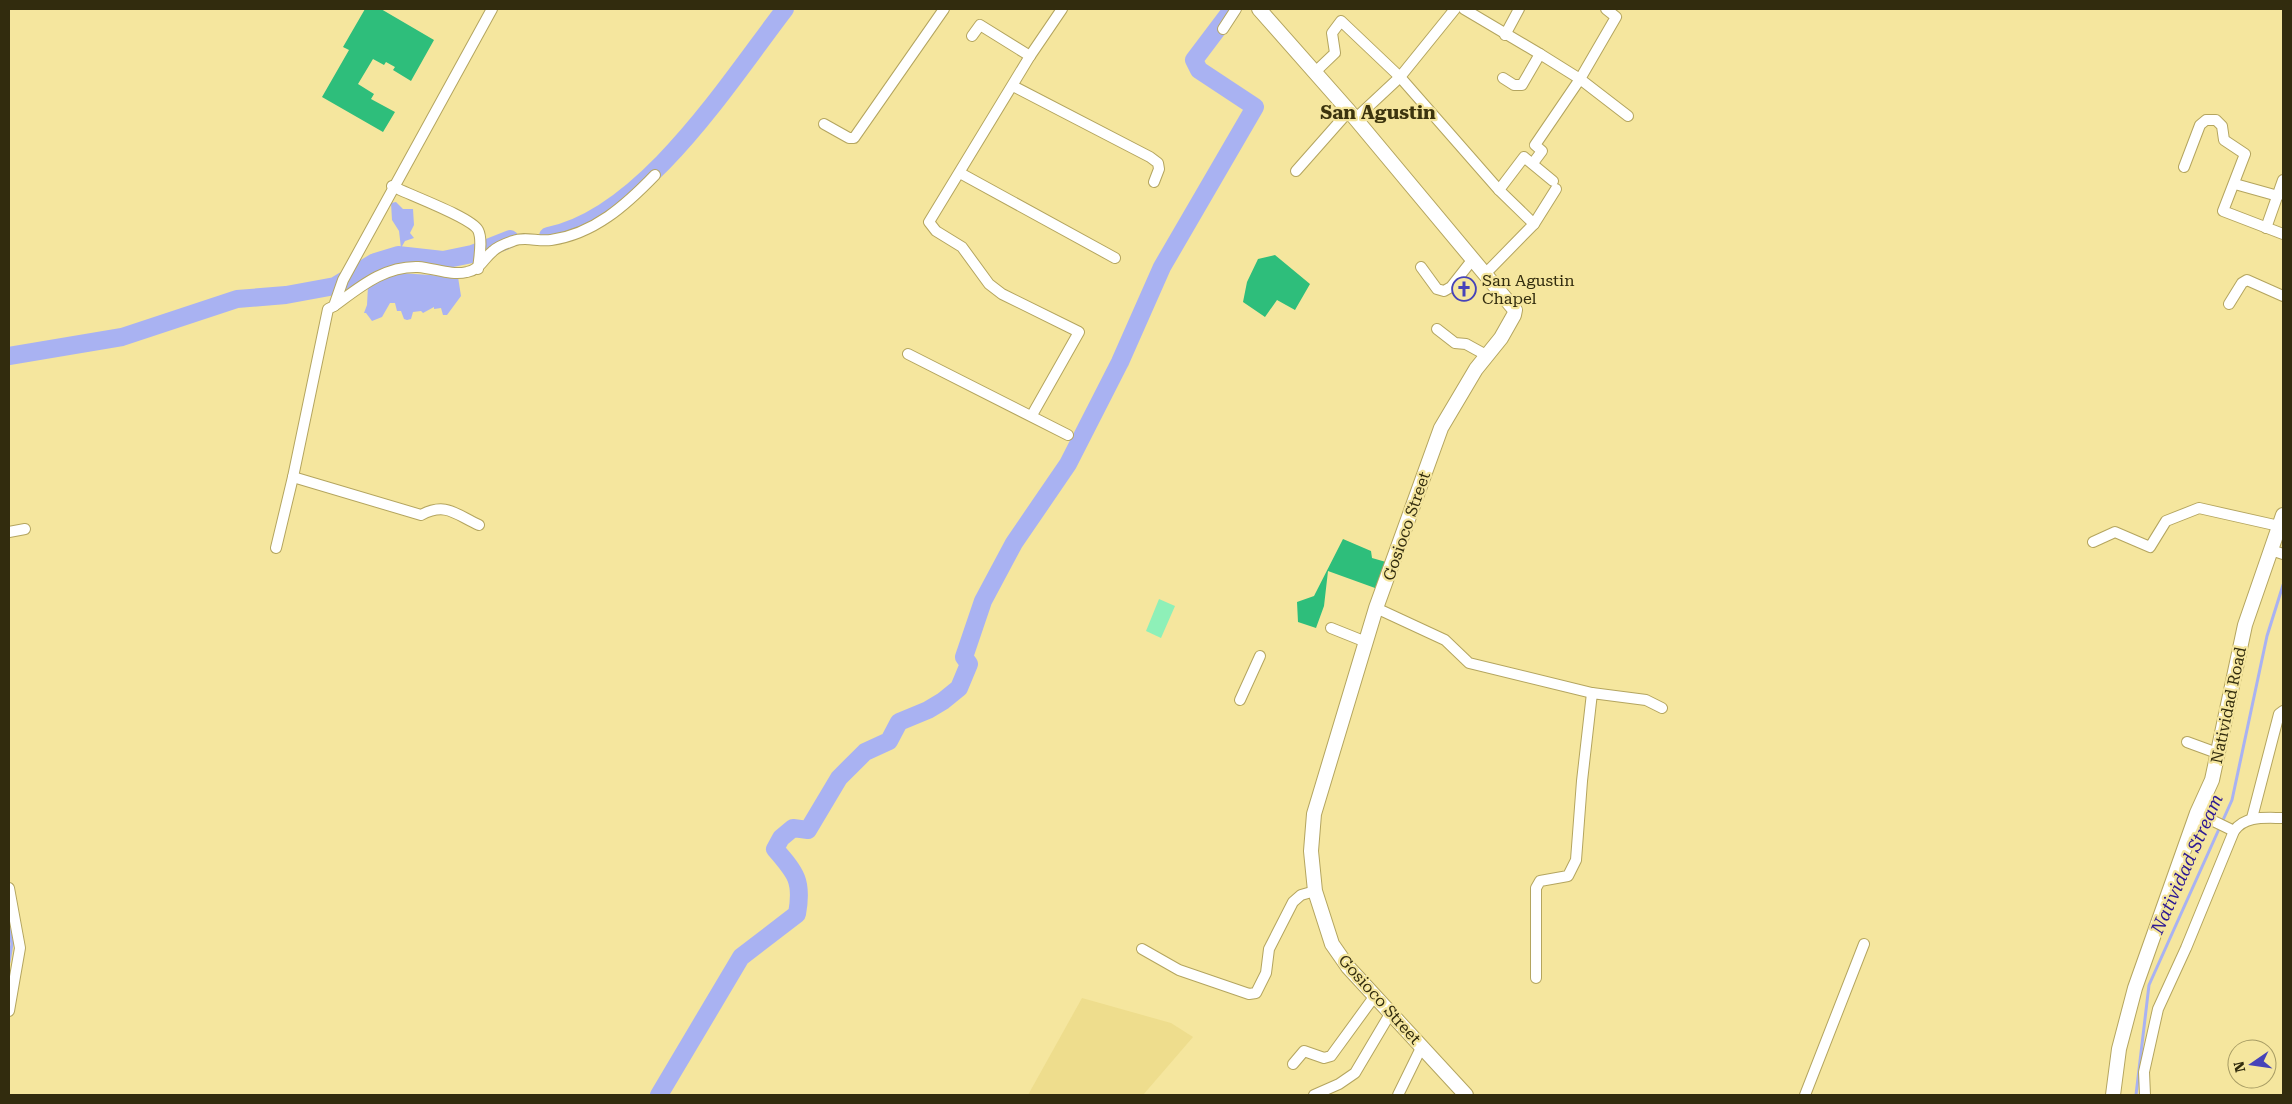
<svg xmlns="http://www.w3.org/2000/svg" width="2292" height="1104" viewBox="0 0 2292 1104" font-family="'Roboto Serif',serif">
<rect width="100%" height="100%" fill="#f5e69e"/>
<path fill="#eedd8d" d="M1082,998L1171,1023L1193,1037L1143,1095H1028Z"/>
<path fill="#8ef0b8" d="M1159,599L1175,606L1161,638L1146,631Z"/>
<g fill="#2ebe7b">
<path d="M365,9H381L434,40L411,81L393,70L395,67L386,62L384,65L373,59L358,84L374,94L371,99L395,112L383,132L322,97L349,50L343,47Z"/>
<path d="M1275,255L1310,284L1295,310L1277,300L1265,317L1243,302L1247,282L1258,259Z"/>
<path d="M1343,539L1371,551L1372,558L1386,562L1375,588L1328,571L1324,606L1316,628L1298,622L1297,602L1314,596Z"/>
</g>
<g fill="#a9b2f2">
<path d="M396,202L403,209H413L414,225L410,233L414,238L405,241L401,248L399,231L392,220L391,203Z"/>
<path d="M401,273L458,277L461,296L447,315H443L441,308L434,309V307L423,313L421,311L413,312L411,319L407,320L404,319L401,311H397L395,303H390L382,317L372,321L366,313H364L367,305L368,286L380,279Z"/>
</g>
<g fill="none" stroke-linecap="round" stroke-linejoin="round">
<g stroke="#a9b2f2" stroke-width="3">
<path d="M9,927L12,944L9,962"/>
<path d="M2136,1095L2149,985L2232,800L2267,636L2283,585"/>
</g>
<g stroke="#a9b2f2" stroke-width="18">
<path d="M548,236C644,217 728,83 785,9"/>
<path d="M9,356L122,337L237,299L286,295L335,286L375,262L398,255L443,260L472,254L510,239"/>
<path d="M659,1095L741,957L797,914C803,881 796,873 775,849L781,838L793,828L808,830L839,778L865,752L889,741L899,722L928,710L943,701L959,688L969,664L964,657L983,601L1014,543L1068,464L1120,362L1162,267L1255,107L1199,70L1194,60L1231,11"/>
</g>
<g stroke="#b4a55f" stroke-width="12">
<g id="street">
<path d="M1464,9L1540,54"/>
<path d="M1223,29L1236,9"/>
<path d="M1505,35L1519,9"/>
<path d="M972,36L980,25L1030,56"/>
<path d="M1315,72L1335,53L1332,33L1341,21L1400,77L1499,190L1534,224L1486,273"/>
<path d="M1503,78L1514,85H1522L1540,54L1580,79L1616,17L1606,9"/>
<path d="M1013,86L1150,157L1158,163L1159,169L1154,182"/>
<path d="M1355,119L1400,77L1455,9"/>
<path d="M824,124L849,138H854L944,9"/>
<path d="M1533,163L1542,151L1535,145L1580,79L1628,116"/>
<path d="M2184,167L2200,125L2206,120H2216L2222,126L2224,140L2245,154L2223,211L2283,234"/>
<path d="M1296,171L1349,111"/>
<path d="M960,173L1115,258"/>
<path d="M2235,184L2278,196"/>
<path d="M392,186C409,195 471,217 478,230C483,240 479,258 478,269"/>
<path d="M1499,190L1524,157L1553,181"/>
<path d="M1534,224L1556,189"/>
<path d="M2266,228L2283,180"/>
<path d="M1421,267L1437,289L1444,291L1451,287L1473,259"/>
<path d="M2229,304L2242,283L2247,280L2283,296"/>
<path d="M334,306C360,287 384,266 418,267C434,268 451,276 467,272C481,269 483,259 493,251C497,247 507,243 513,241C525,236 538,242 551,240C594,234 626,205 655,175"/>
<path d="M1437,329L1455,343L1466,344L1486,355"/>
<path d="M908,354L1068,435"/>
<path d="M1032,415L1079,332L1002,294L989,284L962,247L936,231L929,222L1030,56L1062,9"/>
<path d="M293,477L421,515C446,502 455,514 479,525"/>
<path d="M9,532L25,529"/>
<path d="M2093,542L2115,532L2150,547L2166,521L2199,508L2279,526"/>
<path d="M276,548L293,477L328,309L334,306L343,280L492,9"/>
<path d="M2271,550L2283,554"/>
<path d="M1376,608L1445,640L1469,663L1592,693"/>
<path d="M1331,628L1366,642"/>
<path d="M1240,700L1260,656"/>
<path d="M2187,742L2217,753"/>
<path d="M2197,813L2234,831"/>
<path d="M2252,818L2279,714L2283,711"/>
<path d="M9,888L20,948L9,1011"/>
<path d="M1142,949L1179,970L1249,994L1256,993L1266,973L1269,949L1293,902L1301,895L1315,891"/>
<path d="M1536,978V888L1540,881L1568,876L1576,860L1582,781L1592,693L1646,700L1662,708"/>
<path d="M1293,1064L1304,1051L1324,1058L1331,1056L1374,997"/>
<path d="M1314,1095L1339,1084L1355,1073L1390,1014"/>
<path d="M1398,1095L1422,1046"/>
<path d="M1805,1095L1864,944"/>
<path d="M2145,1095L2144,1072L2158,1009L2186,948L2234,831C2245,815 2266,818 2283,818"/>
</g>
</g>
<g stroke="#b4a55f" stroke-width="16">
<g id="secondary">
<path d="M1259,9L1349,111L1515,310L1514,315L1501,338L1476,369L1441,428L1376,608L1314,814L1311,851L1315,891L1332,944L1348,967L1466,1095"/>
<path d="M2113,1095L2119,1049L2135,988L2197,813L2212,780L2245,625L2283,515"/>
</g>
</g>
<use href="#street" stroke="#fff" stroke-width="10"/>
<use href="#secondary" stroke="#fff" stroke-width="14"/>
</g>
<defs>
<g id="church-ring" transform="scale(1.25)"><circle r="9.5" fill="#f5e69e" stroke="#4643b9" stroke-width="1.5"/><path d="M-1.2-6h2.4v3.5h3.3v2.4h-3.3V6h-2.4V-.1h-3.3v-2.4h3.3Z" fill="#4643b9"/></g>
</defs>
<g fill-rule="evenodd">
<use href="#church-ring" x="1464" y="289"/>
</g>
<g text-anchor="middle" stroke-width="4.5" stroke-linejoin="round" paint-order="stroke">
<g font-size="16" fill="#322c0e" stroke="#f5e69e" text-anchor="start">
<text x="1482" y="286">San Agustin<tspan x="1482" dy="18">Chapel</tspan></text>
</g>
<g font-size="16" fill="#322c0e" stroke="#f5e69e">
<text transform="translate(1406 526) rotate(-71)" y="6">Gosioco Street</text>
<text transform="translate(2228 705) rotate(-78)" y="6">Natividad Road</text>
<text transform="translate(1380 999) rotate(48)" y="6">Gosioco Street</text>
</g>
<g font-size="18" font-style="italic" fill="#2c1893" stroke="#f5e69e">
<text transform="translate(2187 864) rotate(-66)" y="6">Natividad Stream</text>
</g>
<g font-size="19" font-weight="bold" fill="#3c340e" stroke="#f5e69e">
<text x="1378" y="119">San Agustin</text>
</g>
</g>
<rect width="2292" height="1104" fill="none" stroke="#322c0e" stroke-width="20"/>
<g transform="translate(2252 1064) rotate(257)"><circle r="24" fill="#f5e69e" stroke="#a79c64"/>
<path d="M0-4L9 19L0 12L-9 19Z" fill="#4643b9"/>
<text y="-8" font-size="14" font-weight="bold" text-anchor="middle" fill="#322c0e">N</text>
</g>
</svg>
